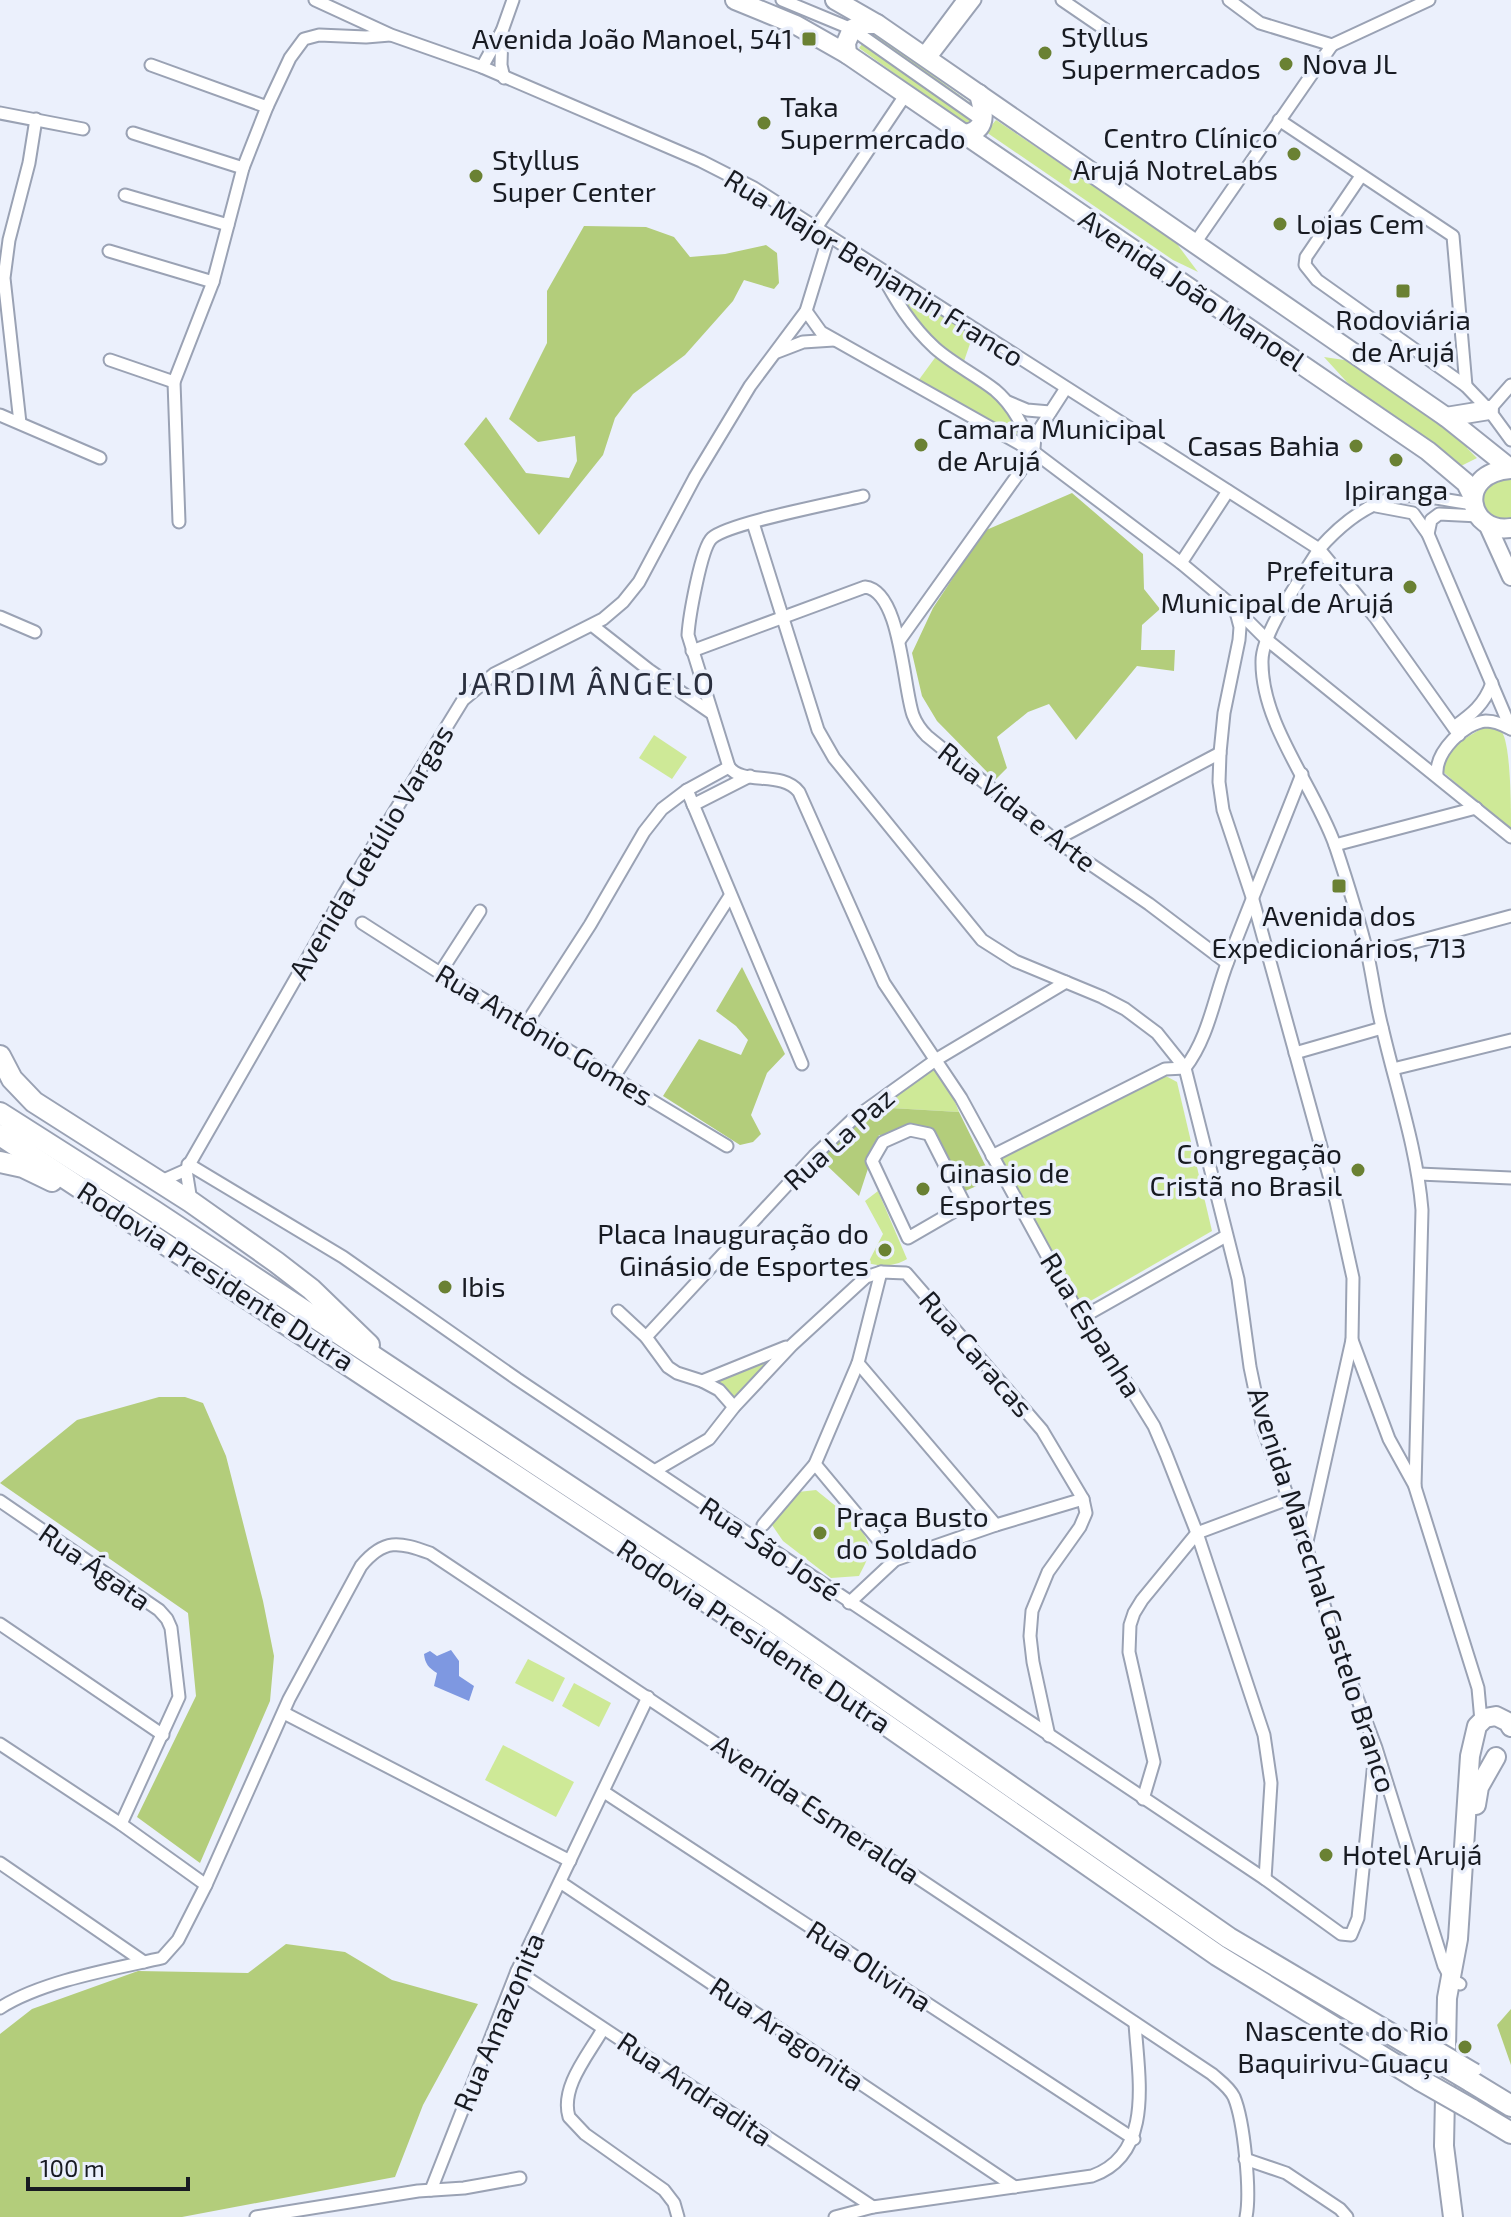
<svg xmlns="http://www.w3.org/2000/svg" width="1511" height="2217" viewBox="0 0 1511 2217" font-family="'Exo 2',sans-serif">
<rect width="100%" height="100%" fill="#ebf0fc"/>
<g fill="#cee997">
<path d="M872,31L980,110L969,127L859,48Z"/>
<path d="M996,120L1174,240L1198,272L1173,260L986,132Z"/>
<path d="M891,282L973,335L963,364L924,334Z"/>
<path d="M937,355L994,394L1008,409L1026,444L918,381Z"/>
<path d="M1324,357L1358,362L1467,440V448L1477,458L1457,468L1356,392Z"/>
<path d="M1511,478V519H1493C1480,506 1479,497 1488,481Z"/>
<path d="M1484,727C1491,727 1497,727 1502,732C1511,747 1511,809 1511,831L1441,770L1451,747Z"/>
<path d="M654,735L687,757L672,779L639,758Z"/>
<path d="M933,1059L948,1084L959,1112L874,1107Z"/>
<path d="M1164,1075L1177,1082L1212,1231L1087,1303L1075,1300L1001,1159Z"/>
<path d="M878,1191L907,1259C896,1266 881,1267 868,1263L883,1234L865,1201Z"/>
<path d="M777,1353L736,1401L714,1381Z"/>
<path d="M816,1490C831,1503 873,1531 869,1552C868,1560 862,1569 859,1576L831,1578L783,1541L772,1525L783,1506L798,1492Z"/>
<path d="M528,1659L565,1678L553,1702L515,1683Z"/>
<path d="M574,1683L611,1703L599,1727L562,1706Z"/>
<path d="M503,1745L574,1782L556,1817L485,1780Z"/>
</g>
<g fill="#b3cd7b">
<path d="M584,226L646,227L674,237L690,257L725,254L766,245L777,253L779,283L774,289L744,280L733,301L685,355L633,394L615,418L603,455L539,535L464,444L486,417L526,473L569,478L577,461L575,436L538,442L509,419L547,343V291Z"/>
<path d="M1072,493L1143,554L1144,589L1160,609L1142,625L1141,650H1175L1174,671L1137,666L1076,740L1049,704L1028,712L997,737L1007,768L995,780L937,721L922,696L912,653L933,608L984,531Z"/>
<path d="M742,967L785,1054L767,1073L751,1115L761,1134L753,1142L740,1145L663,1096L699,1039L741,1055L748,1040L736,1026L716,1011Z"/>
<path d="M874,1107L959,1112L992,1179L961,1193L932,1134L879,1135L859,1196L819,1158Z"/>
<path d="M159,1397H185L203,1403L226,1456L263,1601L274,1656L270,1701L200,1863L137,1817L196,1696L188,1613L0,1483L77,1420Z"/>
<path d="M286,1944L345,1952L392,1980L478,2004L423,2105L395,2177L182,2217H0V2034L32,2009L138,1971L248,1973Z"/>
<path d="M1511,2009V2065L1497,2025Z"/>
</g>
<path fill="#7e98e1" d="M451,1650L459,1661V1676L474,1686L469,1701L434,1686L437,1673C429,1668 425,1664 424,1654L430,1651L437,1656Z"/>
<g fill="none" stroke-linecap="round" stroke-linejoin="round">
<g stroke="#9aa2b4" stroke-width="15">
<g id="street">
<path d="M315,0L391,35L482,67L701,161L754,188L1319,549L1375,617L1459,735"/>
<path d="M782,0L852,29L983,121"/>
<path d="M1062,0L1122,41"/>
<path d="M1229,0L1260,23L1332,45L1429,0"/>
<path d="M502,31L513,0"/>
<path d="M922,55L963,0"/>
<path d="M929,60L975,0"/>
<path d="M151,65L267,107"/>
<path d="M482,67L502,31L501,65L504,78"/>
<path d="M0,113L83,129"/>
<path d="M1279,120L1453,236L1466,386"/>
<path d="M133,133L243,168"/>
<path d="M1361,176L1306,257L1305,265L1317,280L1466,386L1489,410L1511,440"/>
<path d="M125,195L228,225"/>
<path d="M816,228L906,94"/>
<path d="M1195,243L1332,45"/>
<path d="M109,251L213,282"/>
<path d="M881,273C896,301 911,326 935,348C953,364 976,375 995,390C1015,407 1024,429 1034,452"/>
<path d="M806,311L821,332L1034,452L1181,563L1235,608L1266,639L1511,837"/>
<path d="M777,352L803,342L834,340"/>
<path d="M110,360L174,382"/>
<path d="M1008,402L1027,410L1050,412"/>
<path d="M1489,410L1511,385"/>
<path d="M0,415L100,458"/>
<path d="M20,423L4,278L9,240L29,163L36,119"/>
<path d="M1034,448L1035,436L1066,388"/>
<path d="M1474,504C1454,502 1423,494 1404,496C1371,500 1341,524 1319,549C1303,576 1262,631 1262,661C1261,724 1314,786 1335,845C1347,881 1359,919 1368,956C1373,979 1376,1004 1382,1027C1396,1088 1417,1148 1422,1210L1415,1487L1478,1688L1481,1721"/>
<path d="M1376,506L1413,513L1428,534L1511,729"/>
<path d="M179,522L174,382L213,282L243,168L267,107L290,58L304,39L319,35L366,37L390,35"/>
<path d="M753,523L818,730L834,758L982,940L1015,961L1102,997L1125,1009L1157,1033L1185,1068L1238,1279L1250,1367L1263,1429L1306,1546L1333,1634L1376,1748L1444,1966L1451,1979L1460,1984"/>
<path d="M1428,534L1431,520L1439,514L1479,516"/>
<path d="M1181,563L1228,491"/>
<path d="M1235,608L1240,627L1239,640L1224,713L1220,753L1219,782L1223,810L1253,900L1336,1201L1353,1278L1352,1340L1389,1439L1415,1486"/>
<path d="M0,617L35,632"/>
<path d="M593,626L649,670L710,712"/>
<path d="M899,641L1034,452"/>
<path d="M692,651L865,587C901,591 903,687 913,715C916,723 921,730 927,736L1055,840L1149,904L1227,963"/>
<path d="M1454,727C1472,714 1484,705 1492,683"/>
<path d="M729,767C743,786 782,770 799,792L884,983L961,1098L1081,1318L1133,1392L1154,1426L1166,1454L1197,1533L1264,1735L1271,1783L1265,1879"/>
<path d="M729,767L688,635C689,618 701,548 712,538C728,523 835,503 863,496"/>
<path d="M1437,775C1435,752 1464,723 1486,721C1496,721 1503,725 1511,729"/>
<path d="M687,790L802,1064"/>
<path d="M693,805L750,776"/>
<path d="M1055,840L1220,753"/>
<path d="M1335,845L1476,808"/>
<path d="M362,923L440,973L727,1146"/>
<path d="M1367,955L1511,916"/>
<path d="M440,973L480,911"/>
<path d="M526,1024L590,925L644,832L662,809L687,790L729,767"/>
<path d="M1295,1053L1382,1028"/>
<path d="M1185,1068C1209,1037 1214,997 1228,961C1252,898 1278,836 1302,774"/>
<path d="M1393,1069L1511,1040"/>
<path d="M614,1077L730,896"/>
<path d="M910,1130L929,1134L965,1205L908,1238L872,1161L883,1142Z"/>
<path d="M992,1156L1165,1069L1185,1068"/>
<path d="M188,1164L343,1257L517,1379L1265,1879L1341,1934L1351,1935L1358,1918L1375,1752"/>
<path d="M186,1170L191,1201"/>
<path d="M1419,1174L1511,1178"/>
<path d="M159,1182L186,1170L347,889L463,700L494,674L603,619L623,602L639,582L695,477L750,386L806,311L829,236"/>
<path d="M618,1311L646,1337L668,1367L677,1373L702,1381L786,1347"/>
<path d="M1081,1318L1226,1236"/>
<path d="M646,1337L814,1156L852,1120L937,1059L1066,982"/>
<path d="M858,1363L996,1525"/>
<path d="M702,1381L719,1390L734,1407"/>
<path d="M815,1464L895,1560"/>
<path d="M656,1470L709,1439L734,1407L792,1345L866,1277L881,1272L906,1273L1042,1430L1083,1499L1086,1513L1080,1527L1048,1572L1032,1611L1030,1636L1033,1662L1049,1736"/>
<path d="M0,1501L159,1610L167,1619L171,1628L179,1697L121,1824"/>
<path d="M763,1525L815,1464L858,1363L881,1272"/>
<path d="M1306,1546L1352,1340"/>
<path d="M849,1603L895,1560L996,1525L1083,1499"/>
<path d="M0,1624L163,1735"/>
<path d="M284,1713L570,1861"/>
<path d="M0,1744L121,1824L206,1885"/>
<path d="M604,1792L1134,2139"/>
<path d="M1143,1799L1154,1762L1129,1652L1130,1625L1134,1613L1142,1600L1197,1533L1288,1499"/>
<path d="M0,1863L144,1962"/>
<path d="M560,1882L1015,2187"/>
<path d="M517,1971L873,2207"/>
<path d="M0,2008C42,1981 113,1969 162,1958L178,1940L206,1885L289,1699L361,1566C384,1538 399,1542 430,1553L1212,2074C1220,2081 1229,2087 1234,2097C1244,2121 1251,2192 1246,2217"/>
<path d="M603,2029C589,2054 560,2087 569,2117L585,2134L664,2190L674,2203L678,2217"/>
<path d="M1245,2159L1286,2173L1340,2209L1347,2217"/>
<path d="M431,2190L517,1971L648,1697"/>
<path d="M256,2217L418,2191L464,2188L520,2178"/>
<path d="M835,2217L873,2207L1092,2176C1155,2154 1138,2075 1135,2023"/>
</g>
</g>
<g stroke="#9aa2b4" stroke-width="20">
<path id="secondary" d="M1487,524L1511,577"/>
</g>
<g stroke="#9aa2b4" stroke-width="22">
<g id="primary">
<path d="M735,0L796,25L847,54L1428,451L1466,483L1473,497"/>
<path d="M835,0L877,24L1446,417L1511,469"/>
<path d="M847,54L846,43L852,29L863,24H877"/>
<path d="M964,134C988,131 984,112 979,94"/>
<path d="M1446,417L1489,410"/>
<path d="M1511,469C1454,473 1468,535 1511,528"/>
<path d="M1476,1805L1479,1787L1496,1757"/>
<path d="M1453,2217L1444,2146L1447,1998L1458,1939L1470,1756L1477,1726L1485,1718L1496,1716L1508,1722L1511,1727"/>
</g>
</g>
<g stroke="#9aa2b4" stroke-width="24">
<g id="highway">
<path d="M0,1056L12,1079L34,1102L191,1202L276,1262L311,1289L369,1345"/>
<path d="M0,1113L154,1211L774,1622L1229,1938L1423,2053"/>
<path d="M0,1135L763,1639L1217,1955L1420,2080"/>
<path d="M0,1162L23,1167L52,1181"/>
<path d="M1470,2081L1511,2106"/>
<path d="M1471,2109L1511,2133"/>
</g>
</g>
<use href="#street" stroke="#fff" stroke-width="11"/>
<use href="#secondary" stroke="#fff" stroke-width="16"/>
<use href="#primary" stroke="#fff" stroke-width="18"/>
<use href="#highway" stroke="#fff" stroke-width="20"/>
<g stroke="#9aa2b4" stroke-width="15" stroke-linecap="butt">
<path id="street-bridge" d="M1427,2041L1476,2070"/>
</g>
<g stroke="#9aa2b4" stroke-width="24" stroke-linecap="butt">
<g id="highway-bridge">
<path d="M1423,2053L1470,2081"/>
<path d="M1420,2080L1471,2109"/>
</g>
</g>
<use href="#street-bridge" stroke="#fff" stroke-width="11"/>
<use href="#highway-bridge" stroke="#fff" stroke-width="20"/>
</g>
<g fill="#6a8133" stroke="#ebf0fc" stroke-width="3">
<rect x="801" y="31" width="16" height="16" rx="4"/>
<circle cx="1045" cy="53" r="8"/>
<circle cx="1286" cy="64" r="8"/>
<circle cx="764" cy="123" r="8"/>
<circle cx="1294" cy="154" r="8"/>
<circle cx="476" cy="176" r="8"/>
<circle cx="1280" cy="224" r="8"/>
<rect x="1395" y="283" width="16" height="16" rx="4"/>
<circle cx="921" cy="445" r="8"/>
<circle cx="1356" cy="446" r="8"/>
<circle cx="1396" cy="460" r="8"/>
<circle cx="1410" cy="587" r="8"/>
<rect x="1331" y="878" width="16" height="16" rx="4"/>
<circle cx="1358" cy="1170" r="8"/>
<circle cx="923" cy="1189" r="8"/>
<circle cx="885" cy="1250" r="8"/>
<circle cx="445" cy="1287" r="8"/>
<circle cx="820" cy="1533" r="8"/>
<circle cx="1326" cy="1855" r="8"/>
<circle cx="1465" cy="2047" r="8"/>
</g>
<g text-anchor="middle" stroke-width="7" stroke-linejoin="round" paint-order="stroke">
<g font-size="28" fill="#181b22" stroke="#ebf0fc" text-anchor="start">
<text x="1061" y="47">Styllus<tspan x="1061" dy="32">Supermercados</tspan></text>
<text x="793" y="49" text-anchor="end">Avenida João Manoel, 541</text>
<text x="1302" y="74">Nova JL</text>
<text x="780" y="117">Taka<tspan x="780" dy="32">Supermercado</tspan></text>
<text x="1278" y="148" text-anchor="end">Centro Clínico<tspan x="1278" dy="32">Arujá NotreLabs</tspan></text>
<text x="492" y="170">Styllus<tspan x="492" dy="32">Super Center</tspan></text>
<text x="1296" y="234">Lojas Cem</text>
<text x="1403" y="330" text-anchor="middle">Rodoviária<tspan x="1403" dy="32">de Arujá</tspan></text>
<text x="937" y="439">Camara Municipal<tspan x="937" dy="32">de Arujá</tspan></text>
<text x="1340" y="456" text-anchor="end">Casas Bahia</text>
<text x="1396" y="500" text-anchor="middle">Ipiranga</text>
<text x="1394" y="581" text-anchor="end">Prefeitura<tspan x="1394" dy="32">Municipal de Arujá</tspan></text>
<text x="1339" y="926" text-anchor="middle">Avenida dos<tspan x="1339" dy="32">Expedicionários, 713</tspan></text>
<text x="1342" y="1164" text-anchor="end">Congregação<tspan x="1342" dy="32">Cristã no Brasil</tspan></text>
<text x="939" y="1183">Ginasio de<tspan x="939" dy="32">Esportes</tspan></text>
<text x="869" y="1244" text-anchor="end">Placa Inauguração do<tspan x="869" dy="32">Ginásio de Esportes</tspan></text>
<text x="461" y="1297">Ibis</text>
<text x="836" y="1527">Praça Busto<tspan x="836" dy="32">do Soldado</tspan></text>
<text x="1342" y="1865">Hotel Arujá</text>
<text x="1449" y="2041" text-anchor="end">Nascente do Rio<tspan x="1449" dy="32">Baquirivu-Guaçu</tspan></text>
</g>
<g font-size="28" fill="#181b22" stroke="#ebf0fc">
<text transform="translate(874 268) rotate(32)" y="10">Rua Major Benjamin Franco</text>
<text transform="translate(1192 290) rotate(34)" y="10">Avenida João Manoel</text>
<text transform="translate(1017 807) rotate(38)" y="10">Rua Vida e Arte</text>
<text transform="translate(371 852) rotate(-59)" y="10">Avenida Getúlio Vargas</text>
<text transform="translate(544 1035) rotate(31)" y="10">Rua Antônio Gomes</text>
<text transform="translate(839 1139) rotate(-42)" y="10">Rua La Paz</text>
<text transform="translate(216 1276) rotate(33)" y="10">Rodovia Presidente Dutra</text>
<text transform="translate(1091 1325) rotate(58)" y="10">Rua Espanha</text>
<text transform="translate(976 1354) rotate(49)" y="10">Rua Caracas</text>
<text transform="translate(770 1549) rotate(34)" y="10">Rua São José</text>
<text transform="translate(95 1567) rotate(35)" y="10">Rua Ágata</text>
<text transform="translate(1322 1590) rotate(72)" y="10">Avenida Marechal Castelo Branco</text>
<text transform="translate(754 1636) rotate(34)" y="10">Rodovia Presidente Dutra</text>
<text transform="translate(816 1809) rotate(34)" y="10">Avenida Esmeralda</text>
<text transform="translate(869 1966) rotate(33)" y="10">Rua Olivina</text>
<text transform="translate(499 2022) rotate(-67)" y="10">Rua Amazonita</text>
<text transform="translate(787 2034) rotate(34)" y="10">Rua Aragonita</text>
<text transform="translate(695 2089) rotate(34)" y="10">Rua Andradita</text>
</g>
<g font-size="32" letter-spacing="2" fill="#2a2f3e" stroke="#ebf0fc">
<text x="587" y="695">JARDIM ÂNGELO</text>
</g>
</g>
<path d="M28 2177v12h160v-12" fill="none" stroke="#181b22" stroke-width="4"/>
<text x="40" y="2177" font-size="24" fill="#181b22" stroke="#ebf0fc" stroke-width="6" paint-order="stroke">100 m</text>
</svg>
